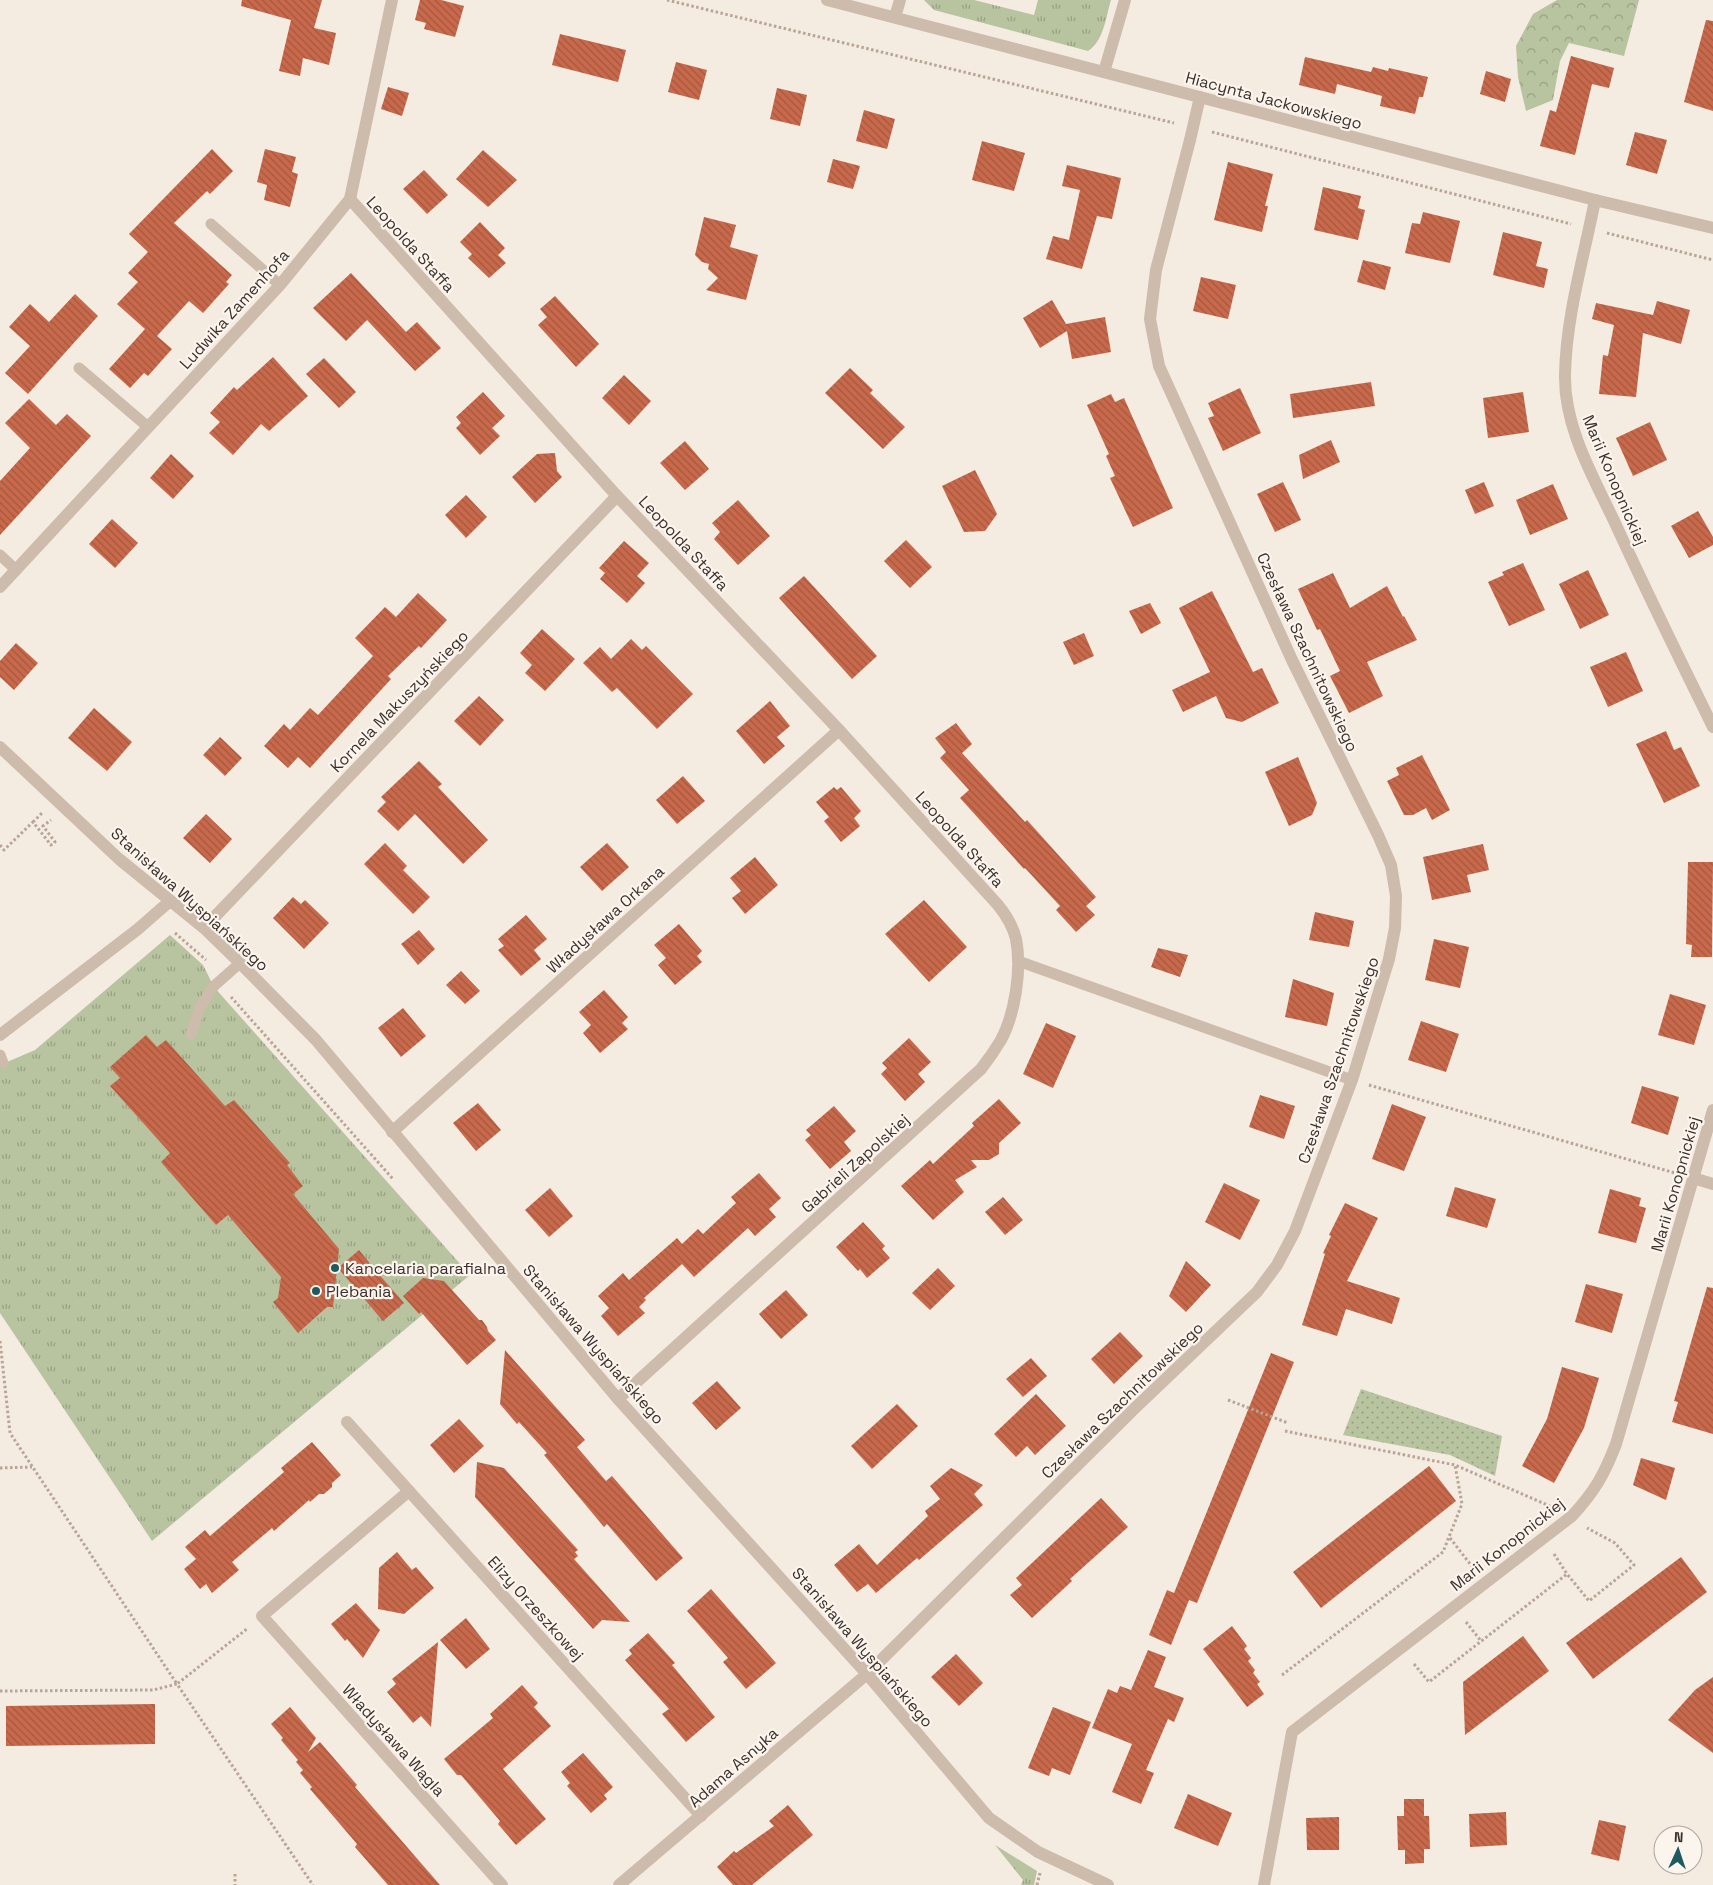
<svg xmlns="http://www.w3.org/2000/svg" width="1713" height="1885" viewBox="0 0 1713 1885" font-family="'Space Grotesk',sans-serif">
<defs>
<pattern id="grass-tufts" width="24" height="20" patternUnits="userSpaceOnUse" patternTransform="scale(1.25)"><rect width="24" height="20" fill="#b8c4a0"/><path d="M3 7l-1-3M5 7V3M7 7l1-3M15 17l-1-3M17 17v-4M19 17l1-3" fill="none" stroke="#97a083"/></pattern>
<pattern id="forest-crowns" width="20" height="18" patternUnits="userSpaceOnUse" patternTransform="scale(1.25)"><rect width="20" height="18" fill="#b8c4a0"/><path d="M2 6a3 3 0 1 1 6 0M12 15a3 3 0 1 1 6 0" fill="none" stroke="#97a083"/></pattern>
<pattern id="park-dots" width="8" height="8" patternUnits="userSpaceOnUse" patternTransform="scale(1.25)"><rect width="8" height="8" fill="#b8c4a0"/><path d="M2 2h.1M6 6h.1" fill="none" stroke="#97a083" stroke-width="1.8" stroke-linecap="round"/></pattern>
<pattern id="building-back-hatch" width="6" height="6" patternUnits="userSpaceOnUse" patternTransform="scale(1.25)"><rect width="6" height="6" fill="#c8694b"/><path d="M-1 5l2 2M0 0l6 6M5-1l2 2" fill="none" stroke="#a4573f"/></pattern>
</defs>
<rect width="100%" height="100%" fill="#f4ebe1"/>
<g fill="url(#grass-tufts)">
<path d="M924,0H974L1034,15L1038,0H1111C1106,16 1104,41 1088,51L934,10Z"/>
<path d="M170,935L203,965L214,987L470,1275L152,1541L0,1313V1065L35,1050Z"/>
<path d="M995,1845L1037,1871L1034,1885H1021L1023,1880Z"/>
</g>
<path fill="url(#forest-crowns)" d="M1557,0H1639L1624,56L1569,43L1560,61L1553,100L1526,111L1518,77L1516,46L1533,14Z"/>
<path fill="url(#park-dots)" d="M1361,1389L1502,1436L1495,1476L1450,1455L1343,1435Z"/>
<g fill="url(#building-back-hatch)">
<path d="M242,0H322L314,28L336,33L329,65L303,58L300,76L279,71L291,20L241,6Z"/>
<path d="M420,0H441L464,6L455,37L424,29L426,23L415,20Z"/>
<path d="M1706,20L1713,21V111L1684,102Z"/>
<path d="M560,34L626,50L618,82L552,65Z"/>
<path d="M1571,56L1614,68L1609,88L1592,84L1575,155L1540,146L1550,110L1556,112Z"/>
<path d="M1305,57L1371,72L1373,67L1388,71L1389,68L1428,77L1423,97H1419L1415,114L1380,106L1382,96L1337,84L1335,94L1299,85Z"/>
<path d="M676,62L707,70L699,100L668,92Z"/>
<path d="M1486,71L1511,79L1505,102L1480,94Z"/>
<path d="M388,87L409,93L402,116L381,109Z"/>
<path d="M777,88L807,95L800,126L770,119Z"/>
<path d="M864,110L895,119L887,149L856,141Z"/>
<path d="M1635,132L1667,140L1657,174L1626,165Z"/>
<path d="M982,141L1025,153L1014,191L972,180Z"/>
<path d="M212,149L233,171L210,194L207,191L174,223L232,275L226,282L229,284L203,313L189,301L157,336L172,349L148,376L144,373L130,388L109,369L145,329L117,304L138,282L128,273L148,252L129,234Z"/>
<path d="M265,149L296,157L292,172L298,174L290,207L264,200L267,185L257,182Z"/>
<path d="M483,150L517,180L488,207L456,179Z"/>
<path d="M833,159L860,166L853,189L827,182Z"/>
<path d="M1228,162L1273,174L1265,206H1268L1262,232L1214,220Z"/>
<path d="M1067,165L1121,178L1112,219L1097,216L1082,269L1046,259L1053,236L1069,240L1080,190L1062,186Z"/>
<path d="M424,170L448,195L427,214L403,189Z"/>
<path d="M1323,187L1361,196L1358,208L1365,210L1358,240L1314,230Z"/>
<path d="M1423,212L1460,221L1450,263L1405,253L1412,223L1420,224Z"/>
<path d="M704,217L736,225L730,247L758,255L746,300L706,290L718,278L708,269L709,264L702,262L695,255Z"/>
<path d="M480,222L505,248L498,255L506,263L489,278L468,258L472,254L460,242Z"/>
<path d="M1503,232L1542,242L1536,266L1548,269L1544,288L1493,275Z"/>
<path d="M1363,260L1391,267L1385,290L1357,282Z"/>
<path d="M351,273L406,332L417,322L441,348L415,371L367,320L346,341L313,308Z"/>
<path d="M1201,277L1236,285L1228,319L1193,311Z"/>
<path d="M75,294L98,316L28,394L5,373L30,346L9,327L30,304L49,322Z"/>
<path d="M555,296L599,344L576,367L538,325L547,317L540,309Z"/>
<path d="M1052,300L1066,324L1105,317L1111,352L1072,359L1067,331L1040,348L1023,318Z"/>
<path d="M1657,301L1690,310L1681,344L1643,333L1636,397L1599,394L1603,355L1608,356L1614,325L1592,319L1596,303L1653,315Z"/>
<path d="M273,357L308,396L269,431L261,424L233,455L209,433L220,422L210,413L234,387L237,390Z"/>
<path d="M324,358L356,392L339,408L306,374Z"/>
<path d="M850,368L873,390L870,393L905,427L883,449L825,393Z"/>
<path d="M624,375L651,401L629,425L602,398Z"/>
<path d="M1371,382L1375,406L1293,418L1290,394Z"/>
<path d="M1240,388L1261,433L1223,451L1208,418L1214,416L1208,403Z"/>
<path d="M483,392L505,416L492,428L500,436L480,455L456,428L461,423L456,417Z"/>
<path d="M1523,392L1529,432L1488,438L1483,398Z"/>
<path d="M1111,394L1115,402L1124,398L1173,508L1133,527L1110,478L1115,476L1106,456L1109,454L1087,405Z"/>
<path d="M29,399L56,425L67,414L91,436L0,535V481L30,448L5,423Z"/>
<path d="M1650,422L1667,460L1633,476L1616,438Z"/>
<path d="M1331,440L1340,462L1303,479L1299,455Z"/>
<path d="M685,441L709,469L685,490L660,463Z"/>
<path d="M555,453L557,471L562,477L535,503L512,477L537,454Z"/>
<path d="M171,454L194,476L173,499L150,478Z"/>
<path d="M975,470L997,514L985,531L964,532L942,486Z"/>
<path d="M1283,482L1301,520L1275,532L1257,494Z"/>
<path d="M1484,482L1494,506L1475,514L1465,490Z"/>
<path d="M1553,484L1568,519L1530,535L1516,500Z"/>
<path d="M466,495L487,517L466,538L445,515Z"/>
<path d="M738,500L770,536L738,565L714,539L720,532L712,523Z"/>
<path d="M1698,511L1713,537V545L1689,558L1671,526Z"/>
<path d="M112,519L138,543L115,568L89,544Z"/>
<path d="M906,540L932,567L910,588L884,561Z"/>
<path d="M624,541L649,563L637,576L645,583L627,603L600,579L605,573L599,568Z"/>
<path d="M1523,563L1545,610L1509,626L1488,582L1504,575L1502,572Z"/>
<path d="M1588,570L1609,615L1580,629L1559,584Z"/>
<path d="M1333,573L1350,608L1387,586L1403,617L1404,616L1417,640L1367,662L1383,696L1349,713L1330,676L1340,671L1320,629L1317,630L1298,589Z"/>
<path d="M804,576L877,656L852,679L779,598Z"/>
<path d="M1212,591L1253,672L1262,668L1279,703L1242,722L1226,718L1216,696L1183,712L1172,690L1210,672L1179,608Z"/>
<path d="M418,593L447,620L421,648L419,646L388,676L391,679L310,768L298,757L288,768L264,746L284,724L290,730L310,708L318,715L373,656L355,638L385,607L396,617Z"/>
<path d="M1150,603L1161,623L1141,634L1129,611Z"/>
<path d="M542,629L575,659L545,691L525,673L532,665L520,653Z"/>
<path d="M1084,633L1094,656L1074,665L1063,642Z"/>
<path d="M631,639L642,650L646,646L693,694L657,729L617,688L612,692L583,663L600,647L611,659Z"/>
<path d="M16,643L38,663L14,690L0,677V661Z"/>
<path d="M1626,652L1643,691L1608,707L1590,667Z"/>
<path d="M479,696L504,720L480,746L454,721Z"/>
<path d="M770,701L790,726L777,737L785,746L764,764L736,731Z"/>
<path d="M94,708L132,742L107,771L68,738Z"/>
<path d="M956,723L972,744L962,753L1025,822L1027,820L1096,897L1086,906L1095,915L1076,932L1056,910L1060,906L1025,868L1024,869L960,798L969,790L940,758L946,752L935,738Z"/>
<path d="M1666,731L1674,750L1681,747L1700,786L1664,803L1636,744Z"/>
<path d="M220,737L242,758L225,776L203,755Z"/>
<path d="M1422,755L1450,810L1432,820L1426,808L1413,815H1404L1387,781L1399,775L1396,768Z"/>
<path d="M1298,757L1317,803L1312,815L1289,826L1265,772Z"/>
<path d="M419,761L442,784L438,787L488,840L463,864L415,814L398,831L377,811L386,802L381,797Z"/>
<path d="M683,776L705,801L677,824L656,800Z"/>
<path d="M834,787L837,790L841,787L861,811L854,818L860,826L841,842L824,821L829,817L816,802Z"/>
<path d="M206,814L232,839L210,863L183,838Z"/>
<path d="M385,843L407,866L403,870L430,897L413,914L364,864Z"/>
<path d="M607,843L629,867L602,891L580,867Z"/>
<path d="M1483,844L1489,870L1467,875L1471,892L1432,900L1423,857Z"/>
<path d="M755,857L778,885L745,914L732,898L741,891L730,878Z"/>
<path d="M1688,862H1713L1712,957H1691L1692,945L1686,944Z"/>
<path d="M293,897L301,904L305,900L329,923L304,949L273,918Z"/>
<path d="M924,900L967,947L929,982L885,934Z"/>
<path d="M1315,912L1354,921L1349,947L1309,940Z"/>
<path d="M526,915L547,939L534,950L541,959L521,976L498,950L504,946L498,939Z"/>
<path d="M679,924L702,951L697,956L702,962L675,985L658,965L666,958L654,945Z"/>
<path d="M419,930L435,949L418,965L401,944Z"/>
<path d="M1434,939L1469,947L1460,988L1425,980Z"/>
<path d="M1158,948L1188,955L1180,977L1151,967Z"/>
<path d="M461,971L480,991L465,1004L446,985Z"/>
<path d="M1293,979L1334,993L1327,1026L1285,1017Z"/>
<path d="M604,990L628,1017L622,1023L628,1029L600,1053L583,1033L591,1025L579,1012Z"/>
<path d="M1670,994L1706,1005L1694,1045L1658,1035Z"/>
<path d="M403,1008L426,1036L401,1057L378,1028Z"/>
<path d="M1421,1021L1459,1034L1446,1072L1408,1060Z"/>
<path d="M1046,1023L1076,1036L1053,1088L1023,1074Z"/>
<path d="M146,1035L157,1047L166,1040L225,1106L234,1100L290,1163L287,1165L303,1186L293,1194L339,1249L333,1307H327L298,1333L273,1302L278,1298L281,1277L228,1215L216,1225L161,1162L170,1153L110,1086L120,1078L110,1067Z"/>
<path d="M909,1038L931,1062L918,1074L925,1082L905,1101L881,1074L887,1068L882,1063Z"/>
<path d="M1642,1086L1679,1097L1668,1135L1631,1123Z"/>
<path d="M1260,1095L1295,1106L1284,1139L1249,1127Z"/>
<path d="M999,1099L1021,1123L999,1143V1154L989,1160H971L977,1167L955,1180L964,1192L933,1220L901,1186L930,1160L933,1164L974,1126L972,1123Z"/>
<path d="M478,1103L501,1130L476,1151L453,1123Z"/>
<path d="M1392,1104L1426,1117L1404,1171L1372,1159Z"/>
<path d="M834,1106L856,1131L844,1142L851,1151L830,1169L805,1140L811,1135L806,1130Z"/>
<path d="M759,1173L781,1198L769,1209L776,1217L755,1236L748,1228L694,1277L682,1264L644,1298L646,1300L639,1307L645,1313L618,1336L601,1316L609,1308L598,1296L623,1273L629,1280L677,1238L682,1244L698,1229L703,1234L736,1203L731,1197Z"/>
<path d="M1224,1183L1260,1200L1240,1240L1205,1222Z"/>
<path d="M1455,1187L1496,1199L1487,1228L1446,1216Z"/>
<path d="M550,1188L573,1216L549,1237L525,1210Z"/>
<path d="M1610,1189L1641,1198L1639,1206L1646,1208L1636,1243L1598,1233Z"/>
<path d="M1003,1197L1023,1220L1005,1235L985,1212Z"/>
<path d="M1345,1203L1378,1218L1347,1281L1400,1298L1392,1324L1346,1309L1337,1336L1302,1325L1325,1254L1323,1253L1331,1236L1329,1235Z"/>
<path d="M863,1222L885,1246L882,1249L890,1258L867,1278L860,1269L858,1271L836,1247Z"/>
<path d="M359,1250L372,1266H377V1272L404,1303L383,1321L338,1268Z"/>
<path d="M1186,1261L1211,1285L1186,1312L1169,1296Z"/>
<path d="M938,1268L955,1286L930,1310L912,1293Z"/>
<path d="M423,1278L444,1281L479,1320H482L487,1327L488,1331L496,1340L467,1365L421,1312L419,1314L403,1296Z"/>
<path d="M1586,1284L1623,1294L1612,1333L1575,1322Z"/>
<path d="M1707,1287L1713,1288V1434L1672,1422L1678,1402L1674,1401Z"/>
<path d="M786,1290L808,1315L781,1339L759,1314Z"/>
<path d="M1120,1332L1143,1356L1114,1384L1091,1359Z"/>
<path d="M505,1350L585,1440L577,1447L606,1481L612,1476L683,1558L656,1581L607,1524L604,1527L544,1455L547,1453L519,1422L517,1424L500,1404Z"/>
<path d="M1271,1353L1294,1362L1197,1603L1189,1600L1171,1645L1149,1635L1167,1590L1174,1593Z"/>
<path d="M1031,1358L1047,1376L1023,1397L1006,1379Z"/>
<path d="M1562,1367L1599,1378L1584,1428L1554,1483L1522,1466L1547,1419Z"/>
<path d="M717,1381L741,1408L716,1430L692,1403Z"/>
<path d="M1036,1394L1066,1426L1035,1455L1027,1446L1016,1457L994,1434Z"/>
<path d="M897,1404L918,1426L872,1469L851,1446Z"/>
<path d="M459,1419L484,1446L454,1473L430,1445Z"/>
<path d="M312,1442L341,1475L332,1483V1487L324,1494H319L310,1502L309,1500L274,1531L272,1528L232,1562L239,1570L212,1593L206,1584L200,1589L184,1569L196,1559L185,1547L205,1530L210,1536L284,1472L281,1468Z"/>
<path d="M1641,1458L1675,1468L1666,1500L1633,1485Z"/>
<path d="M477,1462L504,1468L578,1550L575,1552L578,1556L574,1559L630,1622L602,1620L593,1629L475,1497Z"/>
<path d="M1429,1466L1456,1501L1321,1608L1293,1572Z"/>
<path d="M951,1468L983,1485L974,1494L983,1505L919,1560L917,1558L876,1593L868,1584L857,1592L834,1565L859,1544L877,1565L928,1516L925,1511L940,1499L930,1486Z"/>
<path d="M1101,1498L1128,1527L1070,1579L1072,1581L1032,1618L1010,1595L1022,1585L1016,1578Z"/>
<path d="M397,1552L412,1570L416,1567L434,1588L404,1614L378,1609L379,1568Z"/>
<path d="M1681,1557L1707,1592L1593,1679L1566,1643Z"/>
<path d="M711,1589L776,1663L746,1689L723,1662L728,1658L687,1611Z"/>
<path d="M356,1603L380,1630L363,1658L347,1639L345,1641L331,1624Z"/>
<path d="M466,1618L490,1649L466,1669L440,1640Z"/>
<path d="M1232,1626L1247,1646L1244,1649L1251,1658L1248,1661L1255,1670L1253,1673L1260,1682L1257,1684L1264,1694L1247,1707L1203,1649Z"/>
<path d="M648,1633L675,1663L672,1665L715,1717L686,1742L662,1714L669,1709L625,1660L632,1654L629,1650Z"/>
<path d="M1523,1636L1549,1671L1465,1735L1463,1682Z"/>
<path d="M438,1642L431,1727L421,1716L413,1723L387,1692L396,1684L392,1679Z"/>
<path d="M1148,1650L1166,1657L1154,1687L1184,1698L1174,1722L1168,1719L1146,1770L1154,1773L1141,1804L1112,1792L1132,1744L1092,1728L1108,1689L1117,1693L1120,1686L1131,1690Z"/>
<path d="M956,1654L983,1683L959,1706L931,1677Z"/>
<path d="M1713,1677V1753L1668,1720L1695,1690Z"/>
<path d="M522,1685L538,1703L534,1707L551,1726L503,1769L546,1819L516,1845L498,1824L500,1821L461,1775H457L444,1759L493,1718L490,1714Z"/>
<path d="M155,1704V1744L6,1746V1706Z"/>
<path d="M290,1707L316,1738L308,1752L320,1742L357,1785L355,1787L440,1885H388L355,1847L357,1844L310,1789L312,1787L300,1773L303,1770L296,1762L298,1760L281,1740L283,1738L271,1724Z"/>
<path d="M1053,1707L1091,1722L1070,1775L1052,1768L1049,1776L1028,1768Z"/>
<path d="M583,1753L613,1787L604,1795L607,1799L591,1813L567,1786L570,1783L561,1772Z"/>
<path d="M1188,1794L1232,1813L1218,1846L1174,1828Z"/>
<path d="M1404,1799H1424V1816H1429L1430,1849H1424V1863L1405,1864V1850H1398L1397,1816H1404Z"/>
<path d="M788,1805L813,1835L752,1885H733L717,1867L734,1851L736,1853L774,1826L769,1821Z"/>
<path d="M1506,1812L1507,1845L1470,1847L1469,1814Z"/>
<path d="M1339,1817V1850H1307L1306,1818Z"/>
<path d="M1599,1820L1626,1826L1619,1861L1591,1854Z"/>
</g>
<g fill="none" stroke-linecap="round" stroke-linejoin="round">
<g stroke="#b9a596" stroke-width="3" stroke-dasharray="2.5 2.5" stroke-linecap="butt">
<path d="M667,0L1174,123"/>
<path d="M1212,132L1571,224"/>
<path d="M1607,233L1713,260"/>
<path d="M33,822L43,812"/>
<path d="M0,845L4,850L33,822L51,845L55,842L43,826L51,820"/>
<path d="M175,933L206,960"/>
<path d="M231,997L393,1179"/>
<path d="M1369,1085L1675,1173"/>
<path d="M0,1341L10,1433L177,1684L248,1628"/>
<path d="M1228,1400L1288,1423"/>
<path d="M1285,1431L1455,1465L1552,1507"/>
<path d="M0,1468L32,1467"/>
<path d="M1450,1538L1474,1569"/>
<path d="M1554,1554L1567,1574"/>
<path d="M1466,1622L1481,1641"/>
<path d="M1414,1664L1429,1682L1567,1574L1589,1601L1634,1565L1615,1543L1587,1528"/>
<path d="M1282,1675L1443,1552L1462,1504L1455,1465"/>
<path d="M0,1691L153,1690L177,1684L313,1885"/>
<path d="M235,1874V1885"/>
<path d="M1037,1885L1040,1873"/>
</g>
<g stroke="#cdbbac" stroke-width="11">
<path d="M211,224L280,285"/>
<path d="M79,368L148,427"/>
<path d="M0,555L16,570"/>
<path d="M1018,961L1352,1080"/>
<path d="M191,1034L200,1007L214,986L240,963"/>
<path d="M0,1055L3,1063"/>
</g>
<g stroke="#cdbbac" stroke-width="12">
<path d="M827,0L1595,200L1713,228"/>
<path d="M895,17L900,0"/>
<path d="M1104,72L1125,0"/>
<path d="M350,199L617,496L839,730L998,905C1006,915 1013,926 1016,939C1022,969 1015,1014 1001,1040C995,1050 988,1060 981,1069L618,1399"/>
<path d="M1595,200C1584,257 1566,316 1565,375C1564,428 1594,478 1616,525C1647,593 1680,660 1713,727"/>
<path d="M0,587L280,285L350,199L392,0"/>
<path d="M0,747L119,859L204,928L240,963L316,1040L618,1399L867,1674L989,1818L1038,1852L1108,1885"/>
<path d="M204,928L617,496"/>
<path d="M0,1035L138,929L170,901"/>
<path d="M392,1132L839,730"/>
<path d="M1693,1178L1713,1184"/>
<path d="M347,1422L701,1816"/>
<path d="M409,1491L262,1616L502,1885"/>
<path d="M619,1885L867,1674L1135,1408L1257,1292L1277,1265L1295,1231L1352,1080L1389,959L1395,928L1396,896L1391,865L1378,835L1292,660L1159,366L1150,319L1156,270L1190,140L1200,97"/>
<path d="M1264,1885L1292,1732L1572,1516C1595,1491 1604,1475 1616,1444L1713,1110"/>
</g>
</g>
<g fill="#1f5a5e" stroke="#fbf5ee" stroke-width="2">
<circle cx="335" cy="1268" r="5"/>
<circle cx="316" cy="1291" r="5"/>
</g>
<g text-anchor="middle" stroke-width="4.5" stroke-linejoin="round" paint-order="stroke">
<g font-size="16" fill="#3b302b" stroke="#fbf5ee">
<text transform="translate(1274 100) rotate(15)" y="6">Hiacynta Jackowskiego</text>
<text transform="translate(411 244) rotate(48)" y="6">Leopolda Staffa</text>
<text transform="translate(234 309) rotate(-48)" y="6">Ludwika Zamenhofa</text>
<text transform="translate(1615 480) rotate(67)" y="6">Marii Konopnickiej</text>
<text transform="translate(684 543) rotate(47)" y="6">Leopolda Staffa</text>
<text transform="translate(1308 652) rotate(65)" y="6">Czesława Szachnitowskiego</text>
<text transform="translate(399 701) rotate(-46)" y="6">Kornela Makuszyńskiego</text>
<text transform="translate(960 839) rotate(48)" y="6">Leopolda Staffa</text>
<text transform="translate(190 899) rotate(42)" y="6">Stanisława Wyspiańskiego</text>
<text transform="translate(605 919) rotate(-42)" y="6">Władysława Orkana</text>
<text transform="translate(1338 1060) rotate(-71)" y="6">Czesława Szachnitowskiego</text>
<text transform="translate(855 1163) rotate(-42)" y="6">Gabrieli Zapolskiej</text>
<text transform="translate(1675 1184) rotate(-74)" y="6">Marii Konopnickiej</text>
<text transform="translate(594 1344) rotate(49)" y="6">Stanisława Wyspiańskiego</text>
<text transform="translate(1122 1400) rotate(-44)" y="6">Czesława Szachnitowskiego</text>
<text transform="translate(1507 1544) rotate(-38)" y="6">Marii Konopnickiej</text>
<text transform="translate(536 1608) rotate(48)" y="6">Elizy Orzeszkowej</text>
<text transform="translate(863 1647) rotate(49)" y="6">Stanisława Wyspiańskiego</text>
<text transform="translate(394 1740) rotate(48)" y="6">Władysława Wągla</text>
<text transform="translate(733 1767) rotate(-41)" y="6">Adama Asnyka</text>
</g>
<g font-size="16" fill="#3b302b" stroke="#fbf5ee" text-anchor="start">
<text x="345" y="1274">Kancelaria parafialna</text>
<text x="326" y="1297">Plebania</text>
</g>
</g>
<g transform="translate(1678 1850) rotate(3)"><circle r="24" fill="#fbf5ee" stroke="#aea6a0"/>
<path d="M0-4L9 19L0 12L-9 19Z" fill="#1f5a5e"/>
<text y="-8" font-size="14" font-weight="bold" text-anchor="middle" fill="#3b302b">N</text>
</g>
</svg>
